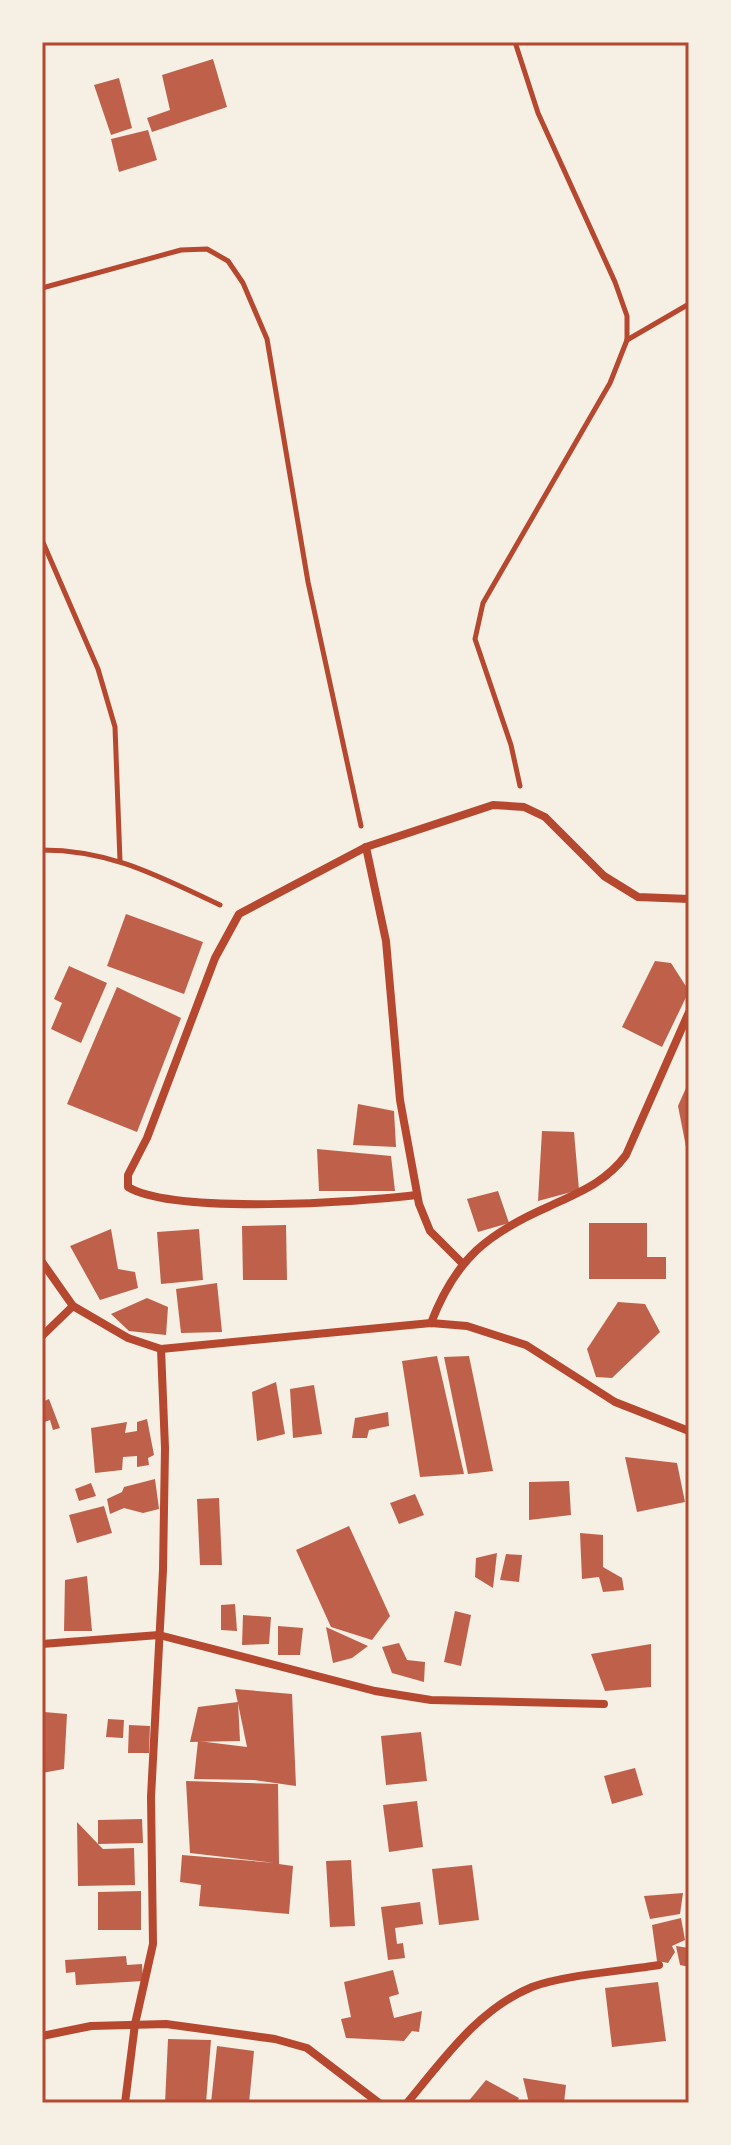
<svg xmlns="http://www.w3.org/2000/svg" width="731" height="2145" viewBox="0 0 731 2145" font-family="'Playfair Display',serif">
<rect width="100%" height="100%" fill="#f6efe4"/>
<g fill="#bf614a">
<path d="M213,59L227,107L152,132L147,118L170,110L162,75Z"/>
<path d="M119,78L132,128L111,135L94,85Z"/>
<path d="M148,130L157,160L119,172L111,139Z"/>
<path d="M126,914L203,942L184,994L107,966Z"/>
<path d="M655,961L671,963L689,991L662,1047L622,1027Z"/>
<path d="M69,966L107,983L81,1043L51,1029L62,1003L54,999Z"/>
<path d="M117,987L181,1018L137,1132L67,1104Z"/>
<path d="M689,1081V1157H688L678,1106Z"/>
<path d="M358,1104L394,1111L396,1147L353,1145Z"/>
<path d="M542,1131L574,1132L579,1190L538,1201Z"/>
<path d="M317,1149L391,1156L395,1191H319Z"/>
<path d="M498,1191L509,1223L478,1232L467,1199Z"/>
<path d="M589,1223H647V1257H666V1279H589Z"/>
<path d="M286,1225L287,1280H243L242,1226Z"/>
<path d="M111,1229L118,1269L135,1272L138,1288L100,1300L70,1246Z"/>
<path d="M199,1229L203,1280L161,1284L157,1232Z"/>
<path d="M217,1283L222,1332L181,1333L176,1289Z"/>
<path d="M147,1298L168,1307L166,1335L129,1331L111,1314Z"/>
<path d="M618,1302L645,1304L660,1332L612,1378L596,1377L587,1349Z"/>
<path d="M437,1356L464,1474L420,1477L402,1361Z"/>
<path d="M469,1356L493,1471L468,1474L444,1357Z"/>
<path d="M276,1382L285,1434L257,1441L252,1392Z"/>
<path d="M314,1385L322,1434L293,1438L290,1389Z"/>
<path d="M49,1399L60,1428L53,1430L50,1420L42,1423V1402Z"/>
<path d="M388,1412L389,1426L369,1430L367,1438H352L355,1418Z"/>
<path d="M147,1419L154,1455L148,1458L149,1465L137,1467V1456L123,1457L122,1470L95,1473L91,1428L127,1422L125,1433L137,1431V1422Z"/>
<path d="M625,1457L677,1463L685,1502L637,1512Z"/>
<path d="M155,1479L159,1509L143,1513L124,1508L110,1514L107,1499L122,1492L124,1487Z"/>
<path d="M569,1481L571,1515L529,1520V1482Z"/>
<path d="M91,1483L96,1496L79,1501L75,1489Z"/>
<path d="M415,1494L424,1515L399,1524L390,1503Z"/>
<path d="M219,1498L222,1565H200L197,1499Z"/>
<path d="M104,1506L112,1533L77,1543L69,1515Z"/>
<path d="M349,1526L390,1616L372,1640L331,1627L296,1550Z"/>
<path d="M580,1533L603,1535V1567L622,1578L624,1590L603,1592L599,1577L582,1579Z"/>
<path d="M497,1553L493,1588L475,1577L476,1558Z"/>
<path d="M506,1554L522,1555L519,1582L500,1580Z"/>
<path d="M87,1576L92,1631H64L65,1580Z"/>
<path d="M235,1604L237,1631L221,1630V1605Z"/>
<path d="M455,1611L471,1615L461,1666L444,1662Z"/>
<path d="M243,1615L271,1617L269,1644L242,1645Z"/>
<path d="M278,1626L303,1628L300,1655H278Z"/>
<path d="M326,1627L368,1646L352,1658L333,1663Z"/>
<path d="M399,1643L407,1660L425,1662L424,1682L392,1673L382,1647Z"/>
<path d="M651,1644V1687L605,1691L591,1654Z"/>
<path d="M235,1689L292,1694L296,1786L254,1780L194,1779L198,1741L247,1747Z"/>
<path d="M238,1702L240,1741L190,1742L198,1707Z"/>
<path d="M44,1712L67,1714L64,1769L42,1773Z"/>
<path d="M108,1719L124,1720L123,1738L106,1737Z"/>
<path d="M129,1725L150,1726L149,1753H128Z"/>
<path d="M421,1732L427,1781L386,1785L381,1736Z"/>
<path d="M635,1768L643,1795L612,1804L604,1776Z"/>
<path d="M186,1781L278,1784L279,1864L293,1866L289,1914L199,1906L201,1885L180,1882L182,1855L275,1863L190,1853Z"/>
<path d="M417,1801L423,1847L389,1852L383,1805Z"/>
<path d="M142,1819L143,1843L98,1844L103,1849L134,1848L135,1885L78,1886L77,1822L98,1844V1820Z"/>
<path d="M351,1860L355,1926L330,1927L326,1861Z"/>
<path d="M472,1865L479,1920L439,1925L432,1869Z"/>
<path d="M141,1891V1930H98V1892Z"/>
<path d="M683,1893L680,1914L650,1919L644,1896Z"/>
<path d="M420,1902L423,1924L395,1928L397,1944L403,1943L405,1958L388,1960L381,1907Z"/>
<path d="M681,1918L685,1940L672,1946L675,1952L668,1963L657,1961L652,1925Z"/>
<path d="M676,1946L689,1948V1967L680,1965Z"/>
<path d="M126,1956L127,1965L142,1964L143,1981L76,1985L75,1972L66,1973L65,1960Z"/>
<path d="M393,1970L399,1994L389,1997L394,2018L422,2011L419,2032L412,2031L404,2041L346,2038L341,2019L351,2017L344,1982Z"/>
<path d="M658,1982L666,2041L612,2047L605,1988Z"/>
<path d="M168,2039L211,2040L206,2103H165Z"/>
<path d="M217,2046L254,2051L249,2103H211Z"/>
<path d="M523,2078L566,2085L564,2103H529Z"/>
<path d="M486,2080L519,2098L516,2103H467Z"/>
</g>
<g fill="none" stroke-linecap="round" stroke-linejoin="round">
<g stroke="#b5482f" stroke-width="5">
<path d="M515,42L538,113L615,282L627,316V340L610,383L483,603L475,639L511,745L520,786"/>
<path d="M42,288L181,250L207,249L228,261L243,283L267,339L308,582L361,826"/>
<path d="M627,340L689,304"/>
<path d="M42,540L98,669L115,727L120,861"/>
<path d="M42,850C111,850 158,876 220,905"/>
</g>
<g stroke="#b5482f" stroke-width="8">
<path d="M366,847L386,941L400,1100L419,1204L430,1231L462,1263"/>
<path d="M417,1195C359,1202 175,1215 128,1187V1175L147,1138L215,958L239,914L366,847L493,805L524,807L545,817L604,876L638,897L689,899"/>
<path d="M42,1262L73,1306L128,1338L161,1349L165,1448L163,1570L151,1797L153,1944L135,2024L125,2103"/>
<path d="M431,1323C456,1258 488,1233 550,1206C580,1192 606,1182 626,1155L689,1012"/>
<path d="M42,1336L73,1306"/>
<path d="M161,1349L431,1323L467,1326L526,1345L615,1402L689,1431"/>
<path d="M42,1644L159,1635L375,1691L431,1700L604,1704"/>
<path d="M42,2036L91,2026L166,2024L275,2039L307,2048L379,2103"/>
<path d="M407,2103C443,2060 478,2009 532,1987C564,1975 623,1971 659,1965"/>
</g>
</g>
<rect width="731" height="2145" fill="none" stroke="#f6efe4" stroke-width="88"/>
<rect x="44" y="44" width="643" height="2057" fill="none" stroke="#b5482f" stroke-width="3"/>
</svg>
